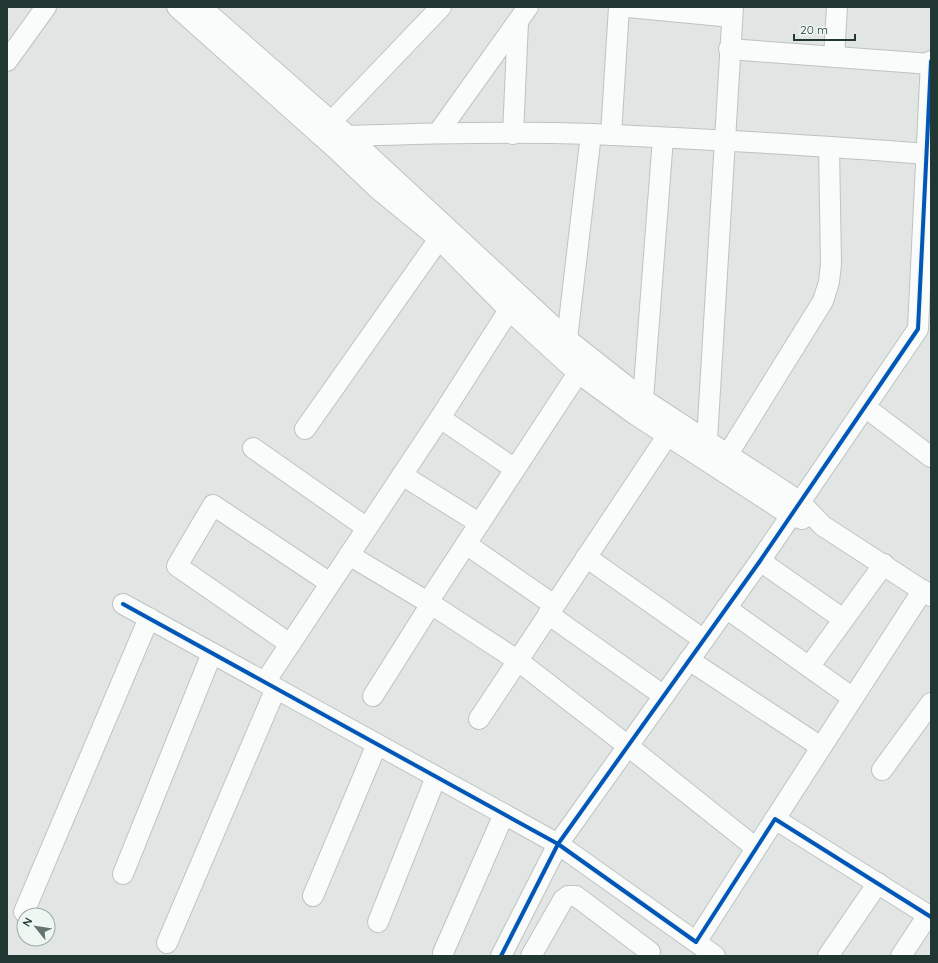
<svg xmlns="http://www.w3.org/2000/svg" width="938" height="963" viewBox="0 0 938 963" font-family="Quicksand,sans-serif">
<rect width="100%" height="100%" fill="#e1e6e4"/>
<g fill="none" stroke-linecap="round" stroke-linejoin="round">
<g stroke="#bec3c1" stroke-width="22">
<g id="minor">
<path d="M177,7L336,149L378,189L439,239L509,310L578,373L633,413L790,515L802,519"/>
<path d="M201,7L348,136L567,339L643,399L799,501L823,526L931,596"/>
<path d="M628,7L732,17"/>
<path d="M729,49L931,64"/>
<path d="M834,57L837,7"/>
<path d="M7,61L46,7"/>
<path d="M331,122L441,7"/>
<path d="M438,133L528,7"/>
<path d="M513,134L518,22"/>
<path d="M611,135L619,7"/>
<path d="M348,136C429,133 511,131 592,134C703,139 815,145 926,154L931,161"/>
<path d="M567,339L591,134"/>
<path d="M643,399L663,138"/>
<path d="M865,407L931,457"/>
<path d="M440,418L515,469"/>
<path d="M305,429L439,239"/>
<path d="M707,440L733,7"/>
<path d="M253,448L367,528"/>
<path d="M728,454L823,301L829,282L831,264L829,147"/>
<path d="M402,475L479,523"/>
<path d="M466,544L554,605"/>
<path d="M349,555L431,604L517,660L628,746L756,848"/>
<path d="M586,557L704,640"/>
<path d="M760,561L843,619"/>
<path d="M428,602L578,373"/>
<path d="M123,604L558,844L696,942L775,819L931,917"/>
<path d="M726,608L853,698L923,590"/>
<path d="M548,614L664,696"/>
<path d="M290,644L177,566L213,505L330,583"/>
<path d="M689,660L821,747"/>
<path d="M809,667L884,564"/>
<path d="M265,682L440,418L509,310"/>
<path d="M373,696L431,604"/>
<path d="M479,719L675,424"/>
<path d="M882,770L931,703"/>
<path d="M775,819L853,698"/>
<path d="M123,874L212,653"/>
<path d="M313,896L377,744"/>
<path d="M24,912L149,618"/>
<path d="M378,922L436,777"/>
<path d="M696,942L715,956"/>
<path d="M167,943L276,688"/>
<path d="M443,953L504,814"/>
<path d="M501,956L558,844L760,561L918,329L931,61"/>
<path d="M531,956L563,900L568,896H576L650,952"/>
<path d="M828,956L878,883"/>
<path d="M901,956L928,915"/>
</g>
</g>
<use href="#minor" stroke="#fafbfb" stroke-width="20"/>
<g stroke="#eef6f2" stroke-width="6">
<g id="cycleway">
<path d="M123,604L558,844L696,942L775,819L931,917"/>
<path d="M501,956L558,844L760,561L918,329L931,61"/>
</g>
</g>
<use href="#cycleway" stroke="#0057b8" stroke-width="4"/>
</g>
<rect width="938" height="963" fill="none" stroke="#213732" stroke-width="16"/>
<g transform="translate(36 927) rotate(300)"><circle r="19" fill="#eef6f2" stroke="#9caaa5"/>
<path d="M0-3L7 15L0 10L-7 15Z" fill="#647470"/>
<text y="-6" font-size="11" font-weight="bold" text-anchor="middle" fill="#213732">N</text>
</g>
<path d="M794 34v6h61v-6" fill="none" stroke="#213732" stroke-width="2"/>
<text x="800" y="34" font-size="12" fill="#213732" stroke="#eef6f2" stroke-width="3" paint-order="stroke">20 m</text>
</svg>
